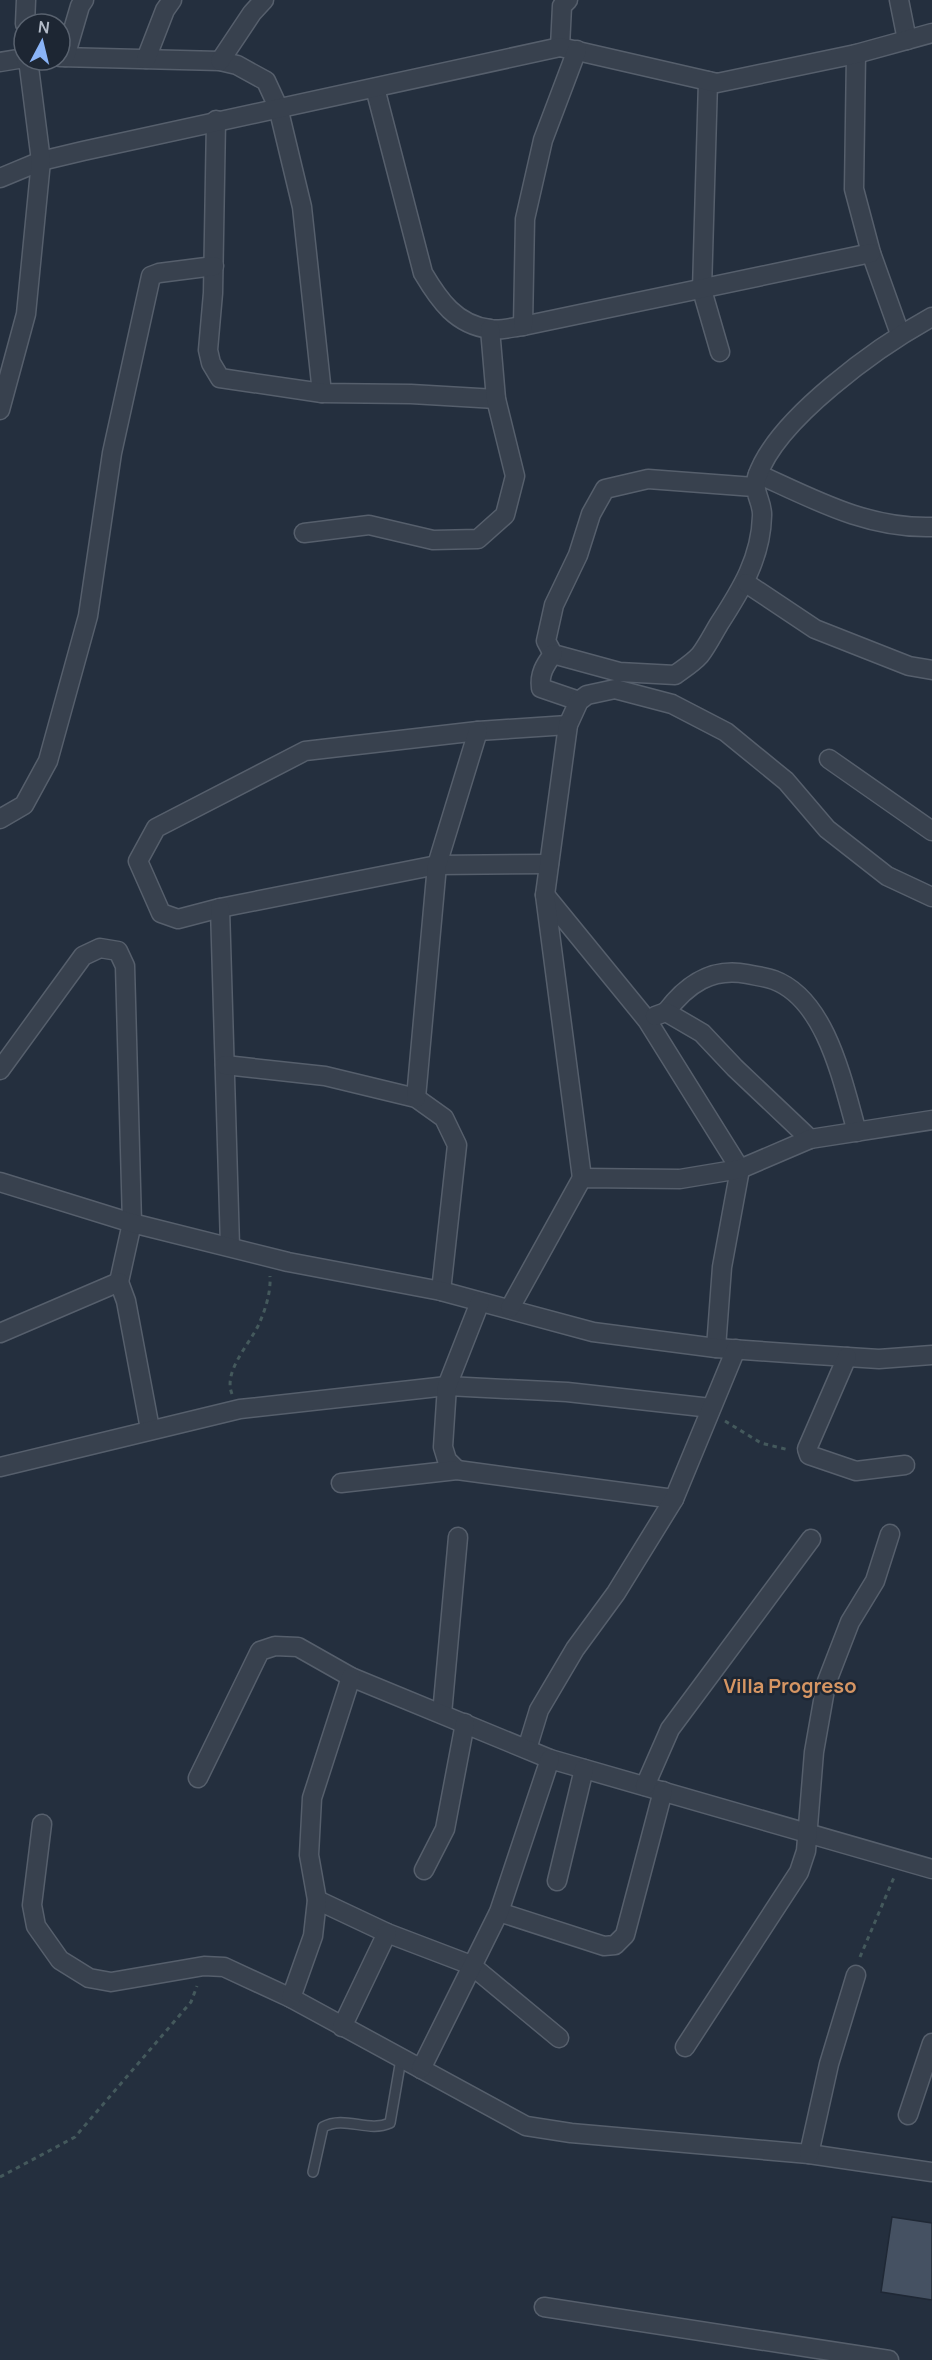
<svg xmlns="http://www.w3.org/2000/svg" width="932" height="2360" viewBox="0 0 932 2360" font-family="Manrope,sans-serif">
<rect width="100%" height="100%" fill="#242f3e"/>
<path fill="#455162" stroke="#1f2835" stroke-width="1.5" d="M892,2217L932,2223V2300L881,2292Z"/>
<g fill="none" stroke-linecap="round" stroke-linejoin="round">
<g stroke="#565f6c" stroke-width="12">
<path id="service" d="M313,2172L323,2127C345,2115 368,2133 390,2123L401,2059"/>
</g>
<g stroke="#565f6c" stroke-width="21">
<g id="minor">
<path d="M899,0L907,40"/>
<path d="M25,24L26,0"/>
<path d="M560,47L562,6L568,0"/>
<path d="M856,54L854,189L871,253L900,334"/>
<path d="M60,57L220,61L237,65L266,81L278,107L302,207L322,393"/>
<path d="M65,57L80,6L84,0"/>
<path d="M146,59L165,10L172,0"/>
<path d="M220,61L252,13L264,0"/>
<path d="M0,62L24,58"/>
<path d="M708,81L702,290L720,352"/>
<path d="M375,88L423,273C439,300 456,325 490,329C500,331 513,327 523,326L871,253"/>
<path d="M216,120L213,293L208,350L211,363L220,378L322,393L411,394L496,399"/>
<path d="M0,178L41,161L83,151L560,47L717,83L856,54L932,33"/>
<path d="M523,326L525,219L543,140L577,50"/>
<path d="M0,410L26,314L41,161L29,67L26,60"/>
<path d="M758,474C815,500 868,529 932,527"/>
<path d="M754,487L648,479L605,489L591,514L578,555L554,605L546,641L553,654L619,672L675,675C683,669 693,663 700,655C707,646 713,634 719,624C741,590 761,558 762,516C763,502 752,492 757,477C776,419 879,346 932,317"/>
<path d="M304,533L369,525L433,540L478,539L505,515L515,476L496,399L490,329"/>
<path d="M746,583L815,629L909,666L932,670"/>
<path d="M553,654C545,665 539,674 541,688L579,701"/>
<path d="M829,759L932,831"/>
<path d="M0,819L24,805L48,761L88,616L112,453L151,276L159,273L214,266"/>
<path d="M549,864L437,865L220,908L178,919L161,913L138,861L156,828L305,751L478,731L568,725"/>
<path d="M545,895L647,1020L740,1169L722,1267L716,1348"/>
<path d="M220,908L230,1246"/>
<path d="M666,1012C687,984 712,967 747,974C756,976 766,977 774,980C827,1000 843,1084 857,1132"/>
<path d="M655,1016L666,1012L702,1033L735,1068L810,1139"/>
<path d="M225,1065L325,1076L416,1098L444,1118L457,1145L441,1291"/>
<path d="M0,1070L83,956L100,948L118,951L125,966L132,1223L119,1282"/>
<path d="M416,1098L437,865L478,731"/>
<path d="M582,1178L545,895L568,725L579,701L587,695L615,689L672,704L726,732L786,781L827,829L887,876L932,897"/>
<path d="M0,1182L132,1223L288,1262L441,1291L593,1332L716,1348L801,1354L879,1359L932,1355"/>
<path d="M510,1308L582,1178L680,1179L740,1169L810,1139L932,1120"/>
<path d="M0,1333L119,1282L126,1301L150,1429"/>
<path d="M847,1357L807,1449L809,1455L856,1471L905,1465"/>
<path d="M0,1467L240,1409L447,1386L567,1392L711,1408"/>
<path d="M457,1470L447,1460L443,1447L447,1386L480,1302"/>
<path d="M341,1483L457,1470L674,1499"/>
<path d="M442,1714L458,1537"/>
<path d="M527,1749L539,1710L575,1649L616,1593L674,1499L736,1349"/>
<path d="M198,1778L260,1651L275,1646L298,1647L351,1677L550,1759L932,1869"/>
<path d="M645,1786L670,1729L811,1539"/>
<path d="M42,1824L32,1905L36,1926L60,1960L89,1978L111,1982L204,1966L224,1967L291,1998L526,2126L571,2133L809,2154L932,2172"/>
<path d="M424,1870L445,1829L465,1723"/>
<path d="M557,1881L584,1769"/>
<path d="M317,1900L387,1933L471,1965L559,2038"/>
<path d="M499,1912L604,1946L615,1945L625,1935L663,1791"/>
<path d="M291,1998L313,1936L317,1900L309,1855L312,1798L351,1677"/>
<path d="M342,2027L387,1933"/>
<path d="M685,2047L799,1872L806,1851L814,1752L826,1684L850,1622L875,1581L890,1534"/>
<path d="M421,2069L499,1912L550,1759"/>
<path d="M908,2115L932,2043"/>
<path d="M809,2154L829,2064L856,1975"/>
<path d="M544,2307L889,2360"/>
</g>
</g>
<g stroke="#44595c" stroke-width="3" stroke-dasharray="4.5 4.5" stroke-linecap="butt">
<path d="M232,1394C223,1372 248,1346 258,1326C265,1311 271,1293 270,1276"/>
<path d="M725,1421L761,1443L789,1450"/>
<path d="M860,1957L895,1875"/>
<path d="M0,2177L75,2137L191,2002L197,1986"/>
</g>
<use href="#service" stroke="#38414e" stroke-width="9"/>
<use href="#minor" stroke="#38414e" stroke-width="18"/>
</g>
<g text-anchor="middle" stroke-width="5" stroke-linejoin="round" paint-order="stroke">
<g font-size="20" font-weight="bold" fill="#d59563" stroke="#1d2633">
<text x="790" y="1693">Villa Progreso</text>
</g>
</g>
<g transform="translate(42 42) rotate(7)"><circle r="28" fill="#1d2633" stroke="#59626f" stroke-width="1.5"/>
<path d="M0-4.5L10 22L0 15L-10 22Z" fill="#8ab4f8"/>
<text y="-9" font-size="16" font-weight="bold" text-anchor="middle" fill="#b4bcc9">N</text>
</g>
</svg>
